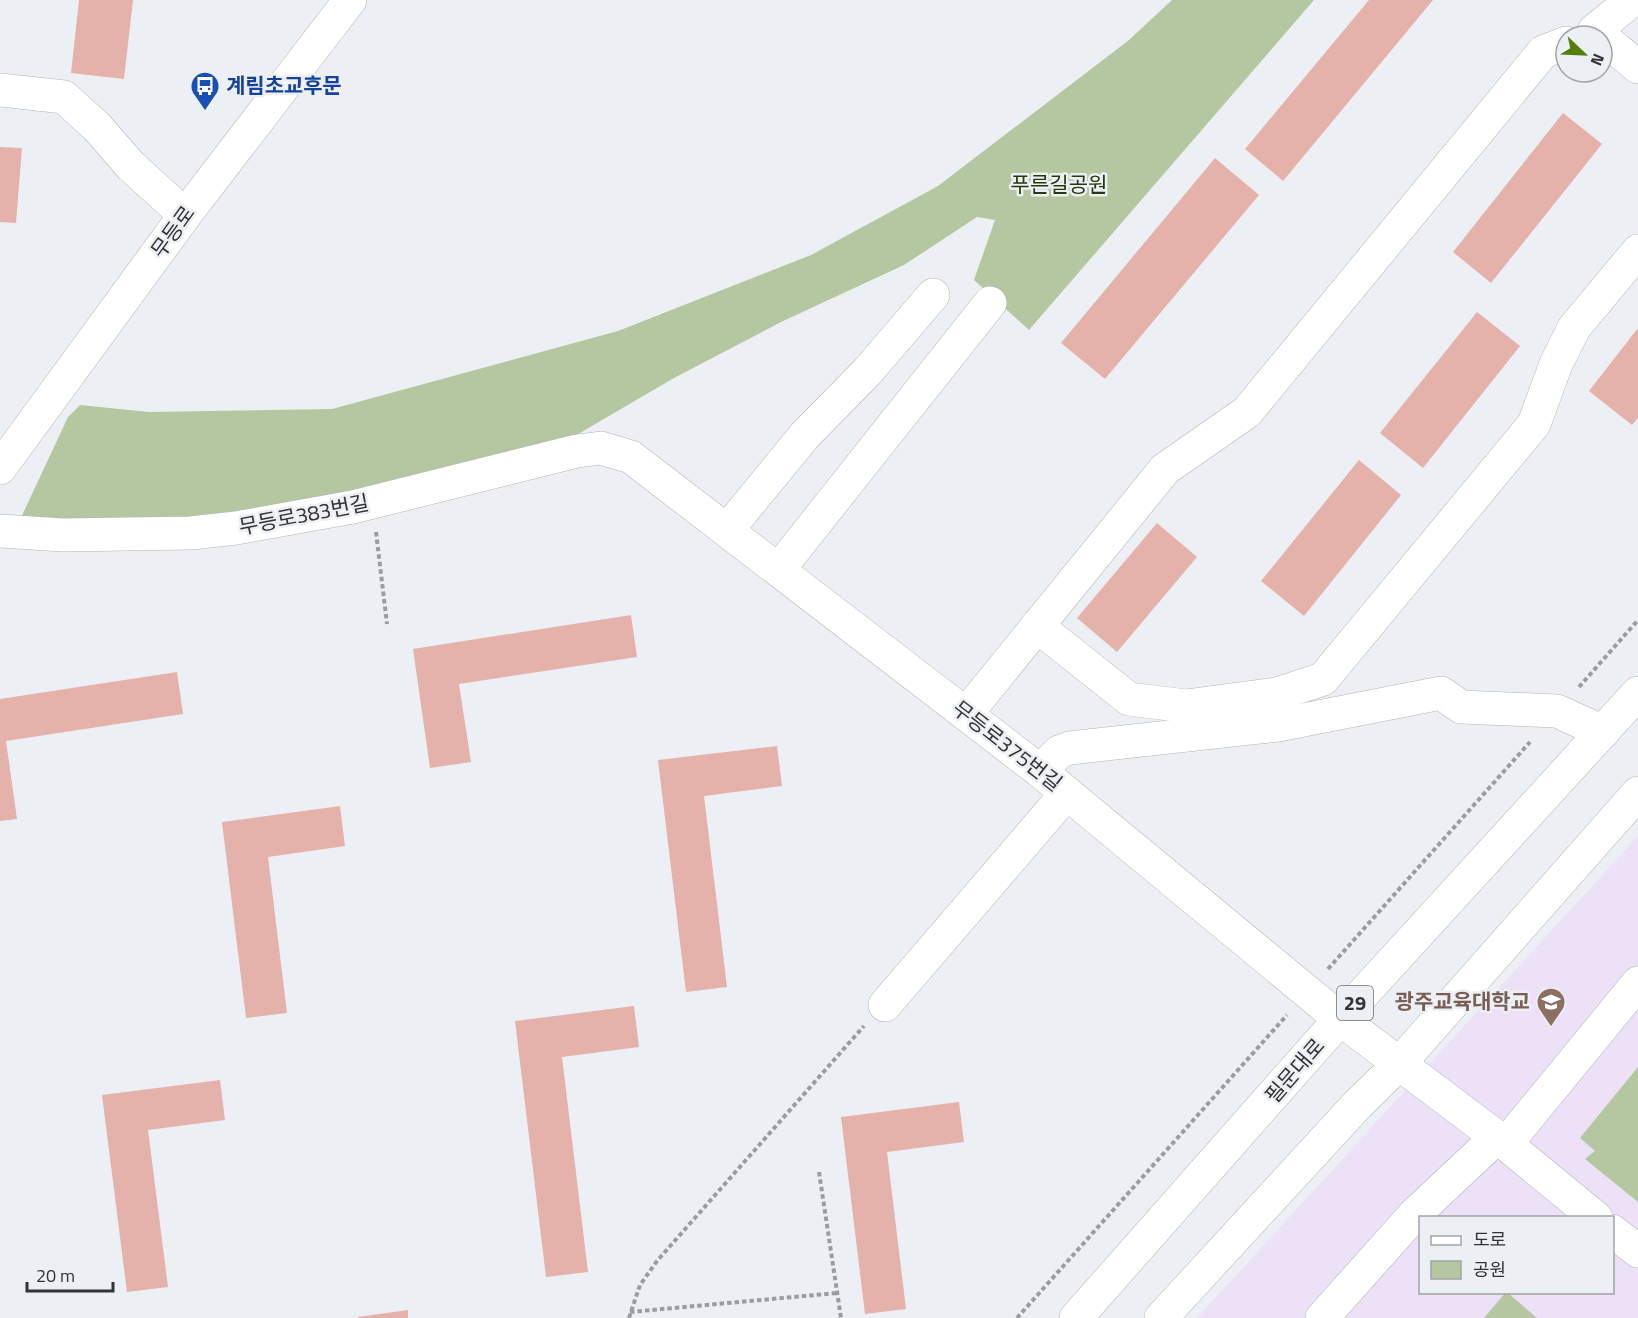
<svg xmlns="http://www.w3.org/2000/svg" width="1638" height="1318" viewBox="0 0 1638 1318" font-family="'Titillium Web','Noto Sans KR',sans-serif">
<rect width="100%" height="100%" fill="#ecf0f4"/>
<path fill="#ece1f6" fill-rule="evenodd" d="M1638,836V1318H1197ZM1420,1218H1612V1292H1420Z"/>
<g fill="#b4c7a0">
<path d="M1172,0H1314L1029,330L974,280L995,220L977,217L904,265L781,322L674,378L561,444L236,522L18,524L68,417L80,405L149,412L332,409L618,331L811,255L938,186L1129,40Z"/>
<path d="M1638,1067V1202L1585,1159L1595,1151L1580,1138Z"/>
<path d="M1506,1292L1508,1293L1537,1318H1484Z"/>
</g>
<g fill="#e5b1ab">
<path d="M79,0H133L124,79L71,73Z"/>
<path d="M1369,0H1433L1283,181L1245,149Z"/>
<path d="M1563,113L1602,144L1491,283L1453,252Z"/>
<path d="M0,147L22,148L16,223L0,222Z"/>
<path d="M1215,158L1259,195L1105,379L1061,343Z"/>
<path d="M1477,312L1520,346L1423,468L1380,433Z"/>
<path d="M1638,328V418L1632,425L1589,391Z"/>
<path d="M1359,460L1401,495L1304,616L1261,581Z"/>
<path d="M1157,523L1197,557L1117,652L1077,618Z"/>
<path d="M631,615L637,657L459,684L471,762L430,768L413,649Z"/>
<path d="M177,672L183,714L6,741L17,819L0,821V699Z"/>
<path d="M777,746L782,786L704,796L727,987L686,992L658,760Z"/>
<path d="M340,806L345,846L268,857L287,1013L246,1018L222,822Z"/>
<path d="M634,1006L639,1047L562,1057L588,1272L546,1277L515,1021Z"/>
<path d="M220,1080L225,1120L148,1130L168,1287L127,1292L102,1095Z"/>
<path d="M959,1102L964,1142L887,1152L906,1309L865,1314L841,1117Z"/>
<path d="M408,1310V1318H358V1317Z"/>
</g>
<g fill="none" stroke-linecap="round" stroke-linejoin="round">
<g stroke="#b0b4b7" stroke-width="34">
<g id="minor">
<path d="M1594,31L1632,0"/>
<path d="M1602,37L1638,67"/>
<path d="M0,90L64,97L97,127L131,166L185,215"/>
<path d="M0,468L185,215L350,0"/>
<path d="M728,529L805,435L867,372L933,295"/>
<path d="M0,531L63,535L191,533L236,528L353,507L577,451L601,448L631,457L1040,771L1340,1019L1506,1144L1596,1218"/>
<path d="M779,569L990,303"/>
<path d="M1037,626L1129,699L1186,706L1277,694L1323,679L1534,424L1556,364L1574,328L1638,251"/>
<path d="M966,714L1165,469L1247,412L1543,52L1566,43"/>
<path d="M1040,771L1059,752L1070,748L1278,725L1441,693L1461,707L1557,711L1603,732"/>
<path d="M885,1005L1067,793"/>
<path d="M1506,1144L1638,983"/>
<path d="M1612,1231L1638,1251"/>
<path d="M1322,1318L1414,1215L1497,1137"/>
</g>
</g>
<g stroke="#b0b4b7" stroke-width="34">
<g id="major">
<path d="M1076,1318L1340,1019L1638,693"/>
<path d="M1161,1318L1357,1105L1399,1064L1638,793"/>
</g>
</g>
<g stroke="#9a9da0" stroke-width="4" stroke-dasharray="4.5 3" stroke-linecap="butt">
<path d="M376,532L387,624"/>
<path d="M1579,687L1638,620"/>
<path d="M1328,969L1530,742"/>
<path d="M819,1172L841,1318"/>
<path d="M630,1312L837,1293"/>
<path d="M629,1318L640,1285L657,1261L864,1026"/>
<path d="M1017,1318L1287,1015"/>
</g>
<use href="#minor" stroke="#fff" stroke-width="33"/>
<use href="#major" stroke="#fff" stroke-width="33"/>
</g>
<defs>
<g id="bus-pin" transform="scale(1.5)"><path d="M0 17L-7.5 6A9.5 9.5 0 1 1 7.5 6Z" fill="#1a4fb4" stroke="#ecf0f4"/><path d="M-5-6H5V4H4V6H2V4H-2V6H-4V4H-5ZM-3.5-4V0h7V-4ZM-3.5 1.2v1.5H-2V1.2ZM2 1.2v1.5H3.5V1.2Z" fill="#fff"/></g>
<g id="university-pin" transform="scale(1.5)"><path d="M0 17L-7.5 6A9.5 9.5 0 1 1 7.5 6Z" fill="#8d6e63" stroke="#ecf0f4"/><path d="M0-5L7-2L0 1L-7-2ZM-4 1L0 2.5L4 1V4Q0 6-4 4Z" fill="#fff"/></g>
</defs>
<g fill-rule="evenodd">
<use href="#bus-pin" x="205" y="86"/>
<use href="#university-pin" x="1551" y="1002"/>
</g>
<g text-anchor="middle" stroke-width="5" stroke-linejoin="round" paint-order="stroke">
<rect fill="#ecf0f4" stroke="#696c6e" stroke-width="1.5" x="1337" y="986" width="36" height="34" rx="4.5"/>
<g font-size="20" font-weight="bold" fill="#313334">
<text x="1355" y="1010">29</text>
</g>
<g font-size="21" font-weight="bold" fill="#164399" stroke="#ecf0f4" text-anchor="start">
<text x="226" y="93">계림초교후문</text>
</g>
<g font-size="21" fill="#26390b" stroke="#ecf0f4">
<text x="1059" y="192">푸른길공원</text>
</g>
<g font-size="21" fill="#313334" stroke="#ecf0f4">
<text transform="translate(173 232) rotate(-54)" y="7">무등로</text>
<text transform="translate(304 515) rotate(-11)" y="7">무등로383번길</text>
<text transform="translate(1007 746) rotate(38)" y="7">무등로375번길</text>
<text transform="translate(1295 1071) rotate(-49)" y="7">필문대로</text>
</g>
<g font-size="21" font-weight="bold" fill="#785e54" stroke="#ecf0f4" text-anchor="end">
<text x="1530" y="1009">광주교육대학교</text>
</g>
</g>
<rect x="1419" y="1216" width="195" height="78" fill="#ecf0f4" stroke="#a1a4a7" stroke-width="1.5"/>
<rect x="1431" y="1236" width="30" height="9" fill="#ffffff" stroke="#a1a4a7" stroke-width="1.5"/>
<text x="1473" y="1246" font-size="18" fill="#313334">도로</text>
<rect x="1431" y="1261" width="30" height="18" fill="#b4c7a0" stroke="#a1a4a7" stroke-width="1.5"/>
<text x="1473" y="1276" font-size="18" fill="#313334">공원</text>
<g transform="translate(1584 54) rotate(113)"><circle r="28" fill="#ecf0f4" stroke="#a1a4a7" stroke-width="1.5"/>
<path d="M0-4.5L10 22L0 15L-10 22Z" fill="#538008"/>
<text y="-9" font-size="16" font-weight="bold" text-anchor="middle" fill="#313334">N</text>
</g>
<path d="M27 1282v9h86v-9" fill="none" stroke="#313334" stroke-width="3"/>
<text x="36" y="1282" font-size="18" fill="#313334" stroke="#ecf0f4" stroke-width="4.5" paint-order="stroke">20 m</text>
</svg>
